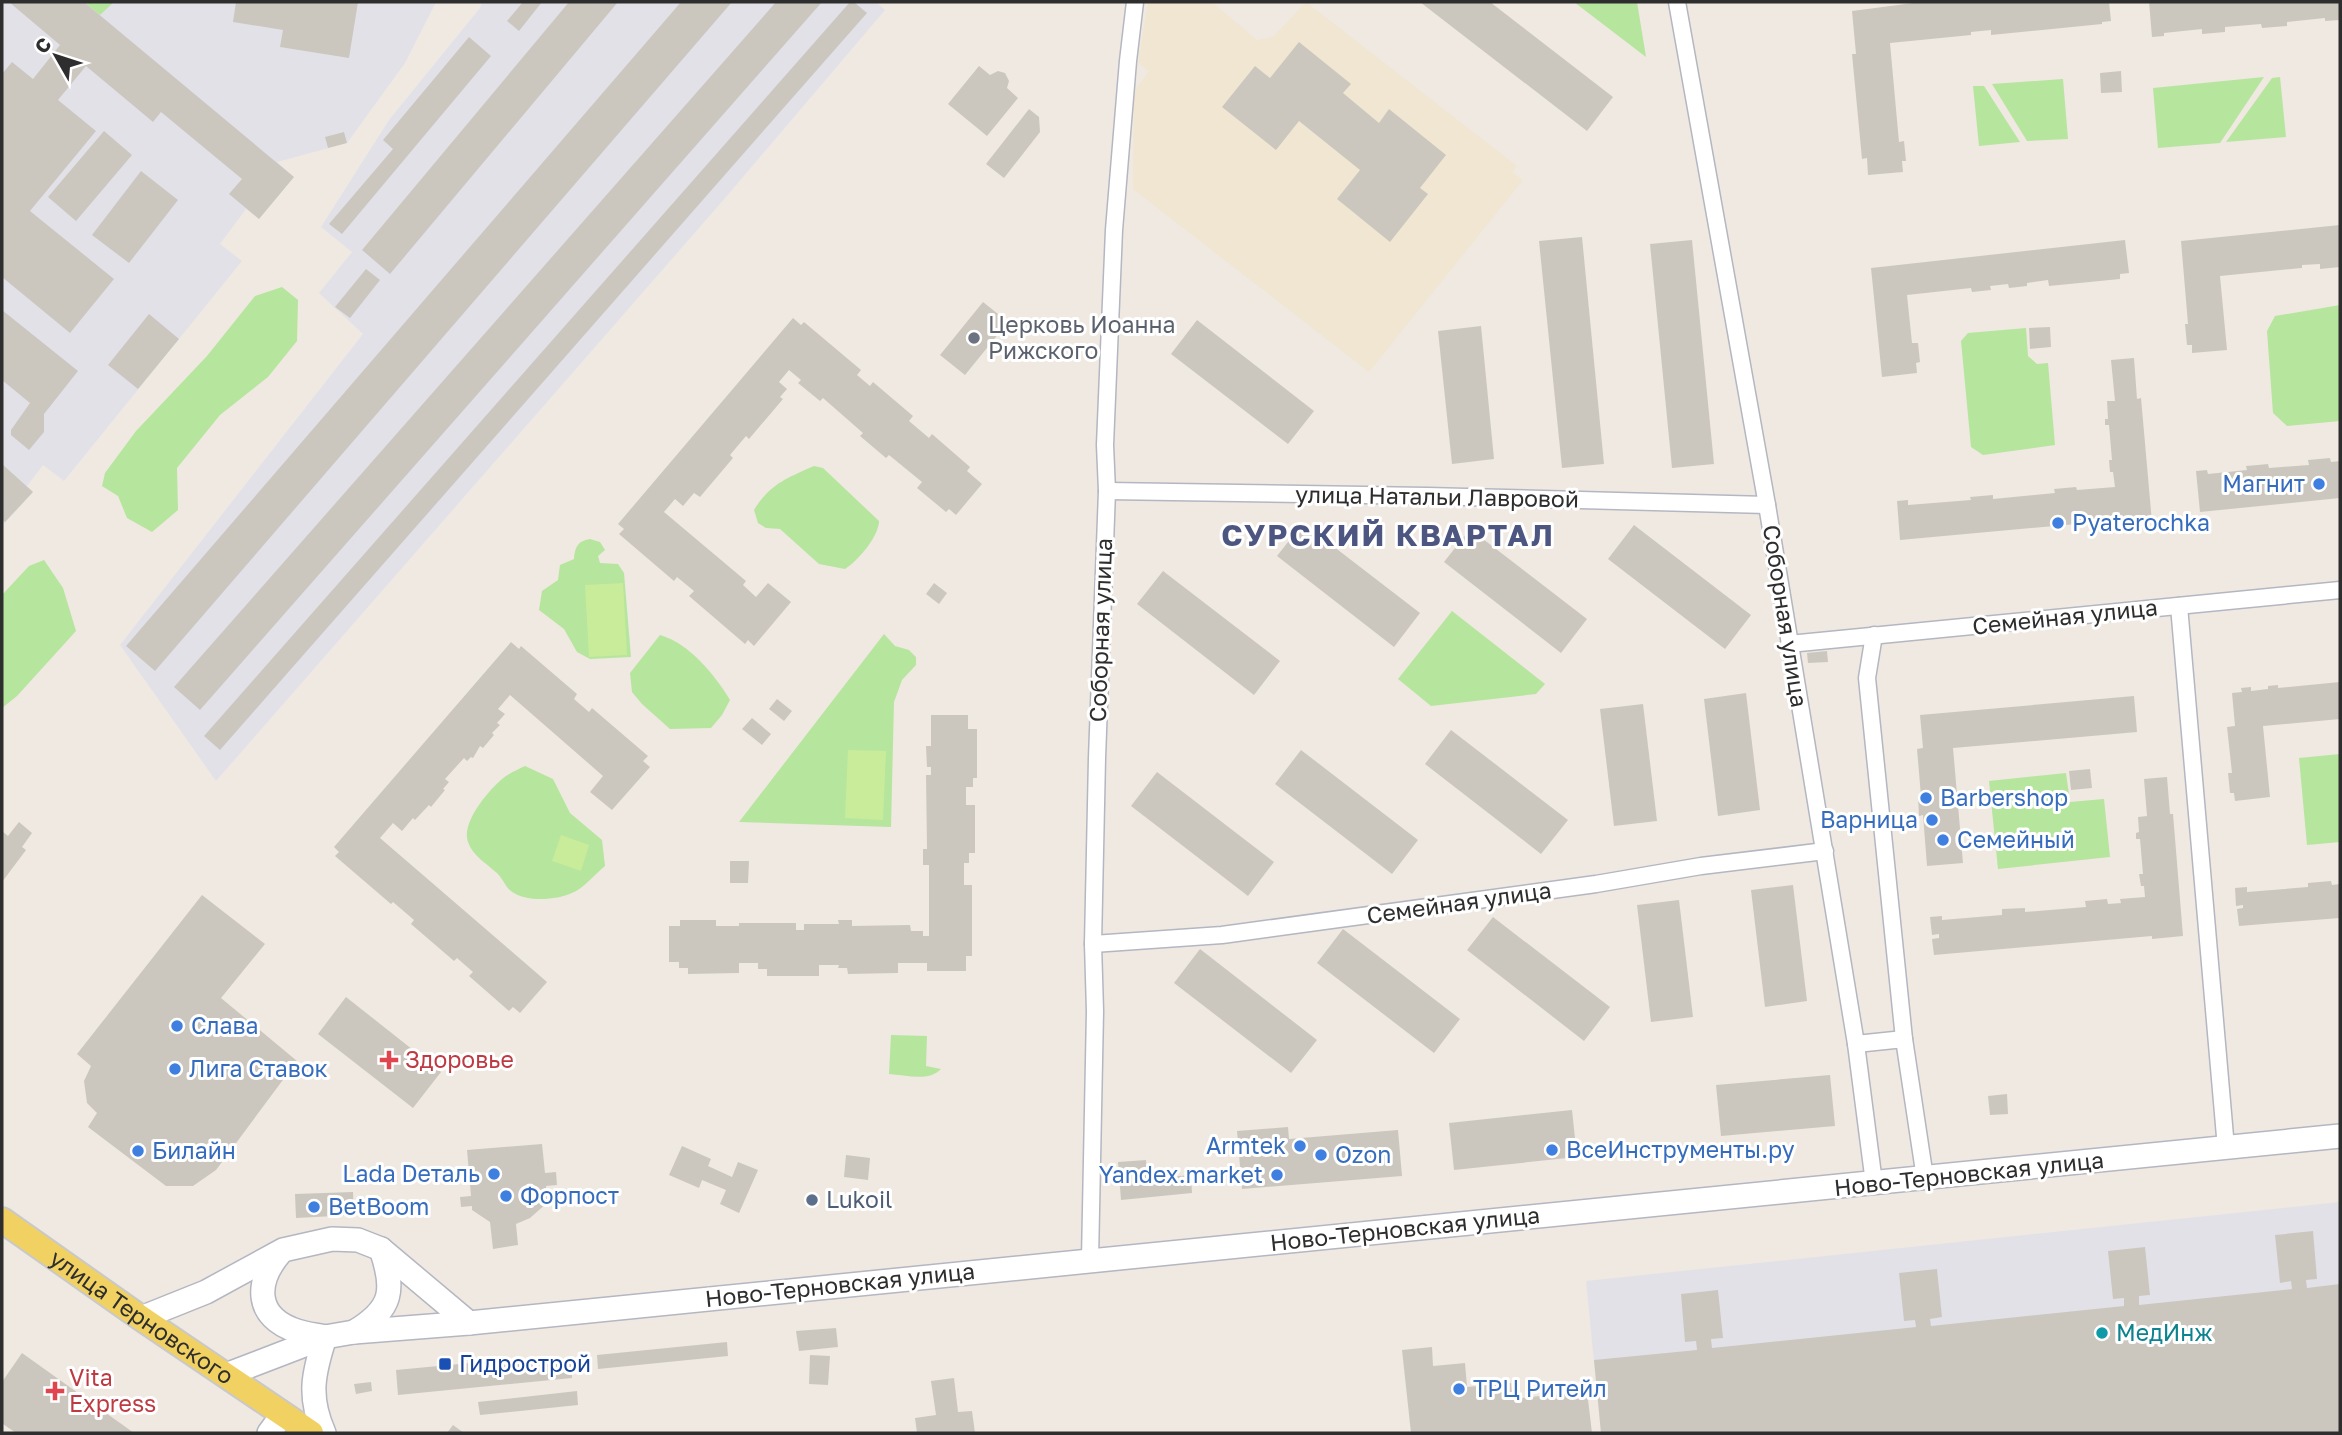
<svg xmlns="http://www.w3.org/2000/svg" width="2342" height="1435" viewBox="0 0 2342 1435" font-family="'Golos Text',sans-serif">
<rect width="100%" height="100%" fill="#efe9e1"/>
<g fill="#e3e1e8">
<path d="M2,2H436L405,63L347,143L277,162L294,177L259,219L246,209L220,244L242,261L64,481L43,465L27,486L33,492L2,526Z"/>
<path d="M482,2H876L885,10L726,197L216,781L120,645L363,334L319,293L352,252L321,227L389,120L480,8Z"/>
<path d="M2340,1202V1433H1601L1586,1281Z"/>
</g>
<path fill="#f0e6d1" d="M1148,2H1212L1257,40L1273,37L1306,2L1517,166L1512,172L1523,180L1369,372L1133,189L1134,92L1149,71L1138,63Z"/>
<g fill="#b6e59e">
<path d="M84,2H114L100,15Z"/>
<path d="M1574,2H1637L1646,57Z"/>
<path d="M2264,77L2220,143L2158,148L2153,88Z"/>
<path d="M2280,77L2286,137L2226,142L2272,78Z"/>
<path d="M2063,79L2068,139L2027,141L1992,84Z"/>
<path d="M1973,86H1984L2020,142L1979,146Z"/>
<path d="M282,287L298,300L297,341L268,377L220,415L177,468L178,510L152,532L127,518L118,496L102,486L105,473L136,431L207,356L255,296Z"/>
<path d="M2340,305V421L2287,426L2273,413L2267,331L2275,316Z"/>
<path d="M2026,328L2028,356L2037,364L2048,363L2055,445L1983,455L1971,447L1961,341L1968,333Z"/>
<path d="M814,466L823,468L879,521C879,536 858,561 845,569L819,564L780,529L766,528L758,523L754,510C770,484 787,478 814,466Z"/>
<path d="M590,539L600,542L605,550L598,556L600,563L618,564L624,573L631,657L590,659L577,652L564,629L539,610L542,591L558,580L560,565L574,559C575,548 577,541 590,539Z"/>
<path d="M44,560L63,588L76,631L17,696L2,708V595L29,566Z"/>
<path d="M1452,611L1545,684L1536,694L1431,706L1398,679Z"/>
<path d="M884,634L895,646L909,650L916,657V665L902,680L894,702L891,827L739,822Z"/>
<path d="M660,635C690,644 714,674 730,700L722,715L711,728L670,729L642,704L632,692L630,673Z"/>
<path d="M2340,754V842L2307,845L2299,758Z"/>
<path d="M525,766L553,779L570,813L602,840L605,866C595,874 583,889 572,893C557,900 528,902 514,893C506,889 504,880 497,873C488,865 472,855 468,842C461,823 488,791 502,779C509,773 517,770 525,766Z"/>
<path d="M2066,773L2070,802L2104,799L2110,857L1998,869L1989,781Z"/>
<path d="M891,1035L927,1036L926,1066L941,1069C929,1082 906,1075 889,1074Z"/>
</g>
<g fill="#c9ec9a">
<path d="M623,583L627,655L589,657L585,585Z"/>
<path d="M848,750L886,751L883,820L845,818Z"/>
<path d="M561,835L589,845L581,871L552,861Z"/>
</g>
<g fill="#cbc7bf">
<path d="M9,2H84L294,177L259,219L229,194L242,179L161,112L153,122L86,66L58,100L96,131L30,211L114,279L70,333L2,277V74L12,62L33,79L60,45Z"/>
<path d="M236,2H358L349,58L280,47L283,30L233,22Z"/>
<path d="M523,2H542L519,31L507,21Z"/>
<path d="M569,2H618L390,274L362,250Z"/>
<path d="M681,2H732L155,671L126,646Z"/>
<path d="M776,2H822L200,710L174,687Z"/>
<path d="M850,2H854L867,13L220,750L204,736Z"/>
<path d="M1420,2H1490L1613,97L1587,131Z"/>
<path d="M1921,2H2109L2111,21L2102,22V24L1991,35V30L1971,32V35L1890,43L1899,142L1904,141L1906,161H1902L1903,172L1868,175L1867,158L1862,159L1852,54H1856L1852,11Z"/>
<path d="M2149,2H2340V20L2325,21V18L2287,22V26L2262,28L2261,24L2225,27V32L2202,34V29L2164,33V36L2152,37Z"/>
<path d="M469,37L491,56L342,234L329,224L393,149L383,140Z"/>
<path d="M1299,42L1351,84L1343,93L1379,123L1389,109L1446,155L1420,188L1428,194L1390,242L1337,199L1360,170L1299,121L1276,150L1222,107L1255,66L1270,78Z"/>
<path d="M979,66L990,75L998,71L1005,73L1009,81L1007,88L1018,98L987,136L948,104Z"/>
<path d="M2121,71L2122,92L2101,93L2100,73Z"/>
<path d="M1029,109L1039,117L1040,132L1004,178L986,164Z"/>
<path d="M104,131L132,155L76,221L48,197Z"/>
<path d="M344,132L347,143L328,148L325,137Z"/>
<path d="M141,171L178,200L129,263L92,235Z"/>
<path d="M2340,225V267L2320,269V264L2302,265V268L2220,276L2227,350L2192,353V345H2187L2185,324H2188L2181,241Z"/>
<path d="M1582,237L1604,464L1562,468L1539,241Z"/>
<path d="M1692,240L1714,464L1672,468L1650,244Z"/>
<path d="M2125,240L2129,273L2120,274V279L2049,286L2048,280L2027,283V286L2009,288L2008,284L1990,286L1991,290L1972,292L1971,288L1907,295L1912,343H1918L1920,362L1916,363L1917,373L1882,377L1871,268Z"/>
<path d="M366,269L380,280L350,318L335,307Z"/>
<path d="M983,302L1008,322L965,375L940,355Z"/>
<path d="M2,310L78,371L44,414V432L29,450L11,435V430L30,403L2,380Z"/>
<path d="M149,314L179,339L138,389L108,365Z"/>
<path d="M793,318L801,325L804,322L861,370L857,375L870,386L873,382L913,416L909,421L929,438L932,434L970,467L967,471L982,484L956,515L949,509L946,512L917,488L922,482L889,455L886,458L860,436L863,433L823,398L820,401L798,383L801,380L789,370L779,382L787,389L780,397L783,399L749,439L746,436L730,455L733,458L700,497L694,493L683,506L675,499L664,512L746,581L743,585L756,597L768,583L791,602L754,646L748,640L745,644L689,596L694,591L677,577L674,581L619,534L624,529L618,524Z"/>
<path d="M1197,320L1314,411L1288,444L1171,354Z"/>
<path d="M1481,326L1494,459L1452,464L1438,331Z"/>
<path d="M2050,327L2051,347L2030,349L2029,328Z"/>
<path d="M2134,358L2137,399L2141,398L2152,522L2121,525V520L1900,540L1897,501L1908,500V505L1971,500L1970,497L1993,495V499L2055,493L2054,489L2076,487L2077,490L2115,487L2113,472H2110L2109,460H2112L2109,425H2105V419H2108L2107,401H2115L2111,360Z"/>
<path d="M2330,458L2331,462L2340,461V498L2200,512L2196,471L2207,470L2208,474L2247,470L2246,466L2258,465L2268,464L2269,468L2309,465L2308,460Z"/>
<path d="M2,464L33,492L5,522L2,519Z"/>
<path d="M1303,523L1420,613L1394,647L1277,556Z"/>
<path d="M1634,525L1751,615L1725,649L1608,559Z"/>
<path d="M1470,529L1587,619L1561,653L1444,562Z"/>
<path d="M1163,571L1280,661L1254,695L1137,604Z"/>
<path d="M934,583L947,593L939,604L926,594Z"/>
<path d="M511,642L519,649L521,646L577,694L574,699L589,712L592,708L648,756L643,761L650,767L612,810L590,792L603,776L510,695L498,709L505,714L497,723L500,725L492,733L494,735L483,748L480,746L473,758L471,757L467,761L464,758L445,779L449,782L443,789L445,790L431,807L429,805L415,820L413,818L402,831L393,823L380,838L547,982L520,1013L513,1007L509,1011L469,976L473,972L457,958L454,961L411,924L414,920L393,902L391,904L335,856L339,852L334,847Z"/>
<path d="M1827,651L1828,662L1808,663L1807,653Z"/>
<path d="M2340,682V719L2263,726L2270,797L2235,801L2234,793H2230L2228,773H2232L2227,727L2235,726L2232,693L2242,692L2241,688L2251,687V691L2268,689V686L2278,685V688Z"/>
<path d="M1746,693L1760,810L1718,816L1704,699Z"/>
<path d="M2134,696L2137,732L1953,748L1963,863L1927,866L1923,815L1919,816L1918,796H1921L1917,749L1923,748L1920,715Z"/>
<path d="M777,699L792,711L784,721L769,709Z"/>
<path d="M1643,704L1657,821L1614,826L1600,709Z"/>
<path d="M931,715H968V729H977V778H973V787H966V805H975V853H969V863H964V885H972V956H966V971H927V963H898V973L848,974L847,968H838L839,965H819V976H767V969H758V963H739V973L688,974V968H679V962H669V926H680V920H716V926H739V923H796V930H804V924H839L838,920H852V926L910,925L911,931H923V936H929V865H923V849H927L926,775H931V767H927L926,746H931Z"/>
<path d="M752,718L771,734L762,745L742,729Z"/>
<path d="M1451,730L1568,820L1541,854L1425,764Z"/>
<path d="M1301,750L1418,840L1392,874L1275,784Z"/>
<path d="M2090,769L2092,788L2071,790L2069,771Z"/>
<path d="M1157,772L1274,862L1248,896L1131,806Z"/>
<path d="M2167,777L2170,814H2173L2183,936L2152,939V936L1934,955L1932,939L1939,938V934L1932,935L1930,917L1942,916V920L2002,915V909L2025,908V912L2086,907L2085,901L2107,899L2108,904L2121,903L2120,899L2145,897L2144,886H2141L2139,874H2143L2140,839H2136V833L2139,832L2138,817L2147,816L2144,779Z"/>
<path d="M19,822L32,833L22,847L26,850L2,882V831L8,836Z"/>
<path d="M730,861H749L748,883H730Z"/>
<path d="M2331,881L2332,885L2340,884V918L2239,926L2237,909L2243,908V905L2236,906L2235,888L2247,887V892L2308,887V883Z"/>
<path d="M1793,885L1807,1001L1765,1007L1751,890Z"/>
<path d="M202,895L265,944L221,998L297,1061L216,1170L193,1186H166L88,1127L97,1113L87,1103L84,1081L91,1066L77,1054Z"/>
<path d="M1679,900L1693,1017L1651,1022L1637,905Z"/>
<path d="M1493,917L1610,1007L1584,1041L1467,950Z"/>
<path d="M1343,929L1460,1019L1434,1053L1317,963Z"/>
<path d="M1200,949L1317,1040L1291,1073L1174,983Z"/>
<path d="M346,997L441,1072L413,1108L318,1034Z"/>
<path d="M1830,1075L1835,1126L1721,1136L1716,1085Z"/>
<path d="M2007,1094L2008,1114L1990,1115L1988,1096Z"/>
<path d="M1572,1110L1577,1157L1454,1170L1449,1123Z"/>
<path d="M1288,1127L1289,1139L1398,1130L1402,1176L1242,1189L1237,1131Z"/>
<path d="M542,1144L545,1173L556,1172L557,1185L546,1186L547,1203L530,1218L516,1224L518,1245L493,1249L490,1222L472,1210V1206L461,1207L460,1197L471,1196L467,1150Z"/>
<path d="M682,1146L711,1159L708,1166L732,1177L738,1162L758,1170L739,1213L720,1204L726,1190L702,1180L699,1188L669,1175Z"/>
<path d="M846,1155L870,1158L868,1180L844,1177Z"/>
<path d="M1146,1160L1147,1179L1191,1175L1192,1193L1121,1200L1118,1162Z"/>
<path d="M353,1192L354,1215L296,1218L295,1194Z"/>
<path d="M2313,1231L2317,1279L2306,1280L2307,1288L2340,1284V1433H1601L1594,1360L1697,1350L1696,1341L1685,1342L1681,1294L1718,1290L1723,1338L1711,1339L1712,1348L1916,1327L1915,1320L1904,1321L1899,1273L1937,1269L1942,1317L1930,1319L1931,1326L2124,1306V1298L2113,1299L2108,1251L2145,1247L2150,1295L2139,1296V1305L2292,1289L2291,1281L2280,1283L2275,1235Z"/>
<path d="M836,1328L838,1347L799,1351L796,1331Z"/>
<path d="M727,1342L728,1356L598,1369L597,1355Z"/>
<path d="M1432,1347L1433,1366L1465,1363L1467,1387L1511,1383L1513,1399L1587,1391L1592,1433H1411L1402,1350Z"/>
<path d="M22,1353L134,1433H16L3,1424L2,1382Z"/>
<path d="M810,1355L830,1356L828,1385L809,1384Z"/>
<path d="M571,1359L572,1378L398,1395L396,1370L470,1363L471,1368Z"/>
<path d="M954,1378L958,1412L972,1411L975,1433H917L915,1418L936,1415L931,1381Z"/>
<path d="M371,1382L372,1391L356,1394L354,1384Z"/>
<path d="M577,1391L578,1405L480,1415L478,1402Z"/>
<path d="M453,1425L464,1433H447Z"/>
</g>
<g fill="none" stroke-linecap="round" stroke-linejoin="round">
<g stroke="#b4b7c1" stroke-width="19">
<g id="street">
<path d="M1677,2L1767,505L1856,1044L1904,1039L1925,1178"/>
<path d="M1107,491L1427,496L1767,505"/>
<path d="M2179,606L2226,1148"/>
<path d="M1874,635L1867,678L1904,1039"/>
<path d="M1789,644L2340,590"/>
<path d="M1093,944L1222,935L1596,884L1701,866L1825,851"/>
<path d="M1856,1044L1874,1183"/>
<path d="M1090,1260L1095,1011L1093,944L1097,758L1107,491L1105,445L1114,230L1128,61L1135,2"/>
</g>
</g>
<g stroke="#b4b7c1" stroke-width="26">
<g id="secondary">
<path d="M281,1252C255,1282 254,1317 297,1331C306,1334 316,1335 325,1337"/>
<path d="M141,1318L206,1292L283,1250L332,1239L358,1240L381,1249L469,1323"/>
<path d="M354,1332C393,1309 395,1290 381,1249"/>
<path d="M226,1375L325,1337L354,1332L469,1323L2340,1136"/>
<path d="M269,1433L283,1414"/>
<path d="M324,1433C308,1397 313,1374 325,1337"/>
</g>
</g>
<g stroke="#c9c9c9" stroke-width="28">
<g id="primary">
<path id="s1" d="M2,1220L141,1318L311,1433"/>
</g>
</g>
<use href="#street" stroke="#fff" stroke-width="16"/>
<use href="#secondary" stroke="#fff" stroke-width="23"/>
<use href="#primary" stroke="#f2d163" stroke-width="24"/>
</g>
<circle fill="#6b7280" stroke="#fff" stroke-width="2.5" cx="974" cy="338" r="7"/>
<g fill="#3f7fe0" stroke="#fff" stroke-width="2.5">
<circle cx="2319" cy="484" r="7"/>
<circle cx="2058" cy="523" r="7"/>
<circle cx="1926" cy="798" r="7"/>
<circle cx="1932" cy="820" r="7"/>
<circle cx="1943" cy="840" r="7"/>
<circle cx="177" cy="1026" r="7"/>
<circle cx="175" cy="1069" r="7"/>
<circle cx="1300" cy="1146" r="7"/>
<circle cx="1552" cy="1150" r="7"/>
<circle cx="138" cy="1151" r="7"/>
<circle cx="1321" cy="1155" r="7"/>
<circle cx="494" cy="1174" r="7"/>
<circle cx="1277" cy="1175" r="7"/>
<circle cx="506" cy="1196" r="7"/>
<circle cx="314" cy="1207" r="7"/>
<circle cx="1459" cy="1389" r="7"/>
</g>
<g fill="#e0444e" stroke="#fff" stroke-width="2.5">
<path d="M385.5 1049.5h7v7h7v7h-7v7h-7v-7h-7v-7h7z"/>
<path d="M51.5 1380.5h7v7h7v7h-7v7h-7v-7h-7v-7h7z"/>
</g>
<circle fill="#5c6f8a" stroke="#fff" stroke-width="2.5" cx="812" cy="1200" r="7"/>
<circle fill="#0f9aa8" stroke="#fff" stroke-width="2.5" cx="2102" cy="1333" r="7"/>
<rect fill="#1a4fb4" stroke="#fff" stroke-width="2.5" x="438" y="1357" width="14" height="14" rx="3.5"/>
<g text-anchor="middle" stroke-width="6" stroke-linejoin="round" paint-order="stroke">
<g font-size="23" fill="#5b616d" stroke="#fff" text-anchor="start">
<text x="988" y="333">Церковь Иоанна<tspan x="988" dy="26">Рижского</tspan></text>
</g>
<g font-size="23" fill="#366cbe" stroke="#fff" text-anchor="start">
<text x="2305" y="492" text-anchor="end">Магнит</text>
<text x="2072" y="531">Pyaterochka</text>
<text x="1940" y="806">Barbershop</text>
<text x="1918" y="828" text-anchor="end">Варница</text>
<text x="1957" y="848">Семейный</text>
<text x="191" y="1034">Слава</text>
<text x="189" y="1077">Лига Ставок</text>
<text x="1286" y="1154" text-anchor="end">Armtek</text>
<text x="1566" y="1158">ВсеИнструменты.ру</text>
<text x="152" y="1159">Билайн</text>
<text x="1335" y="1163">Ozon</text>
<text x="480" y="1182" text-anchor="end">Lada Dеталь</text>
<text x="1263" y="1183" text-anchor="end">Yandex.market</text>
<text x="520" y="1204">Форпост</text>
<text x="328" y="1215">BetBoom</text>
<text x="1473" y="1397">ТРЦ Ритейл</text>
</g>
<g font-size="23" fill="#2e2e2e" stroke="#fff">
<text transform="translate(1437 497) rotate(1)" y="8">улица Натальи Лавровой</text>
<text transform="translate(1785 616) rotate(81)" y="8">Соборная улица</text>
<text transform="translate(2065 617) rotate(-6)" y="8">Семейная улица</text>
<text transform="translate(1101 630) rotate(-88)" y="8">Соборная улица</text>
<text transform="translate(1459 903) rotate(-8)" y="8">Семейная улица</text>
<text transform="translate(1969 1174) rotate(-6)" y="8">Ново-Терновская улица</text>
<text transform="translate(1405 1229) rotate(-6)" y="8">Ново-Терновская улица</text>
<text transform="translate(840 1285) rotate(-6)" y="8">Ново-Терновская улица</text>
<text dy="8" stroke="none"><textPath href="#s1" startOffset="170">улица Терновского</textPath></text>
</g>
<g font-size="23" fill="#be3a42" stroke="#fff" text-anchor="start">
<text x="405" y="1068">Здоровье</text>
<text x="69" y="1386">Vita<tspan x="69" dy="26">Express</tspan></text>
</g>
<g font-size="23" fill="#4e5e75" stroke="#fff" text-anchor="start">
<text x="826" y="1208">Lukoil</text>
</g>
<g font-size="23" fill="#0d838f" stroke="#fff" text-anchor="start">
<text x="2116" y="1341">МедИнж</text>
</g>
<g font-size="23" fill="#164399" stroke="#fff" text-anchor="start">
<text x="459" y="1372">Гидрострой</text>
</g>
<g font-size="30" font-weight="bold" letter-spacing="2" fill="#4d5680" stroke="#fff">
<text x="1388" y="546">СУРСКИЙ КВАРТАЛ</text>
</g>
</g>
<rect width="2342" height="1435" fill="none" stroke="#2e2e2e" stroke-width="7"/>
<g transform="translate(56 56) rotate(309)" stroke="#ffffff" stroke-width="5" paint-order="stroke">
<path d="M0-5L12 26L0 18L-12 26Z" fill="#2e2e2e"/>
<text y="-10" font-size="19" font-weight="bold" text-anchor="middle" fill="#2e2e2e">С</text>
</g>
</svg>
